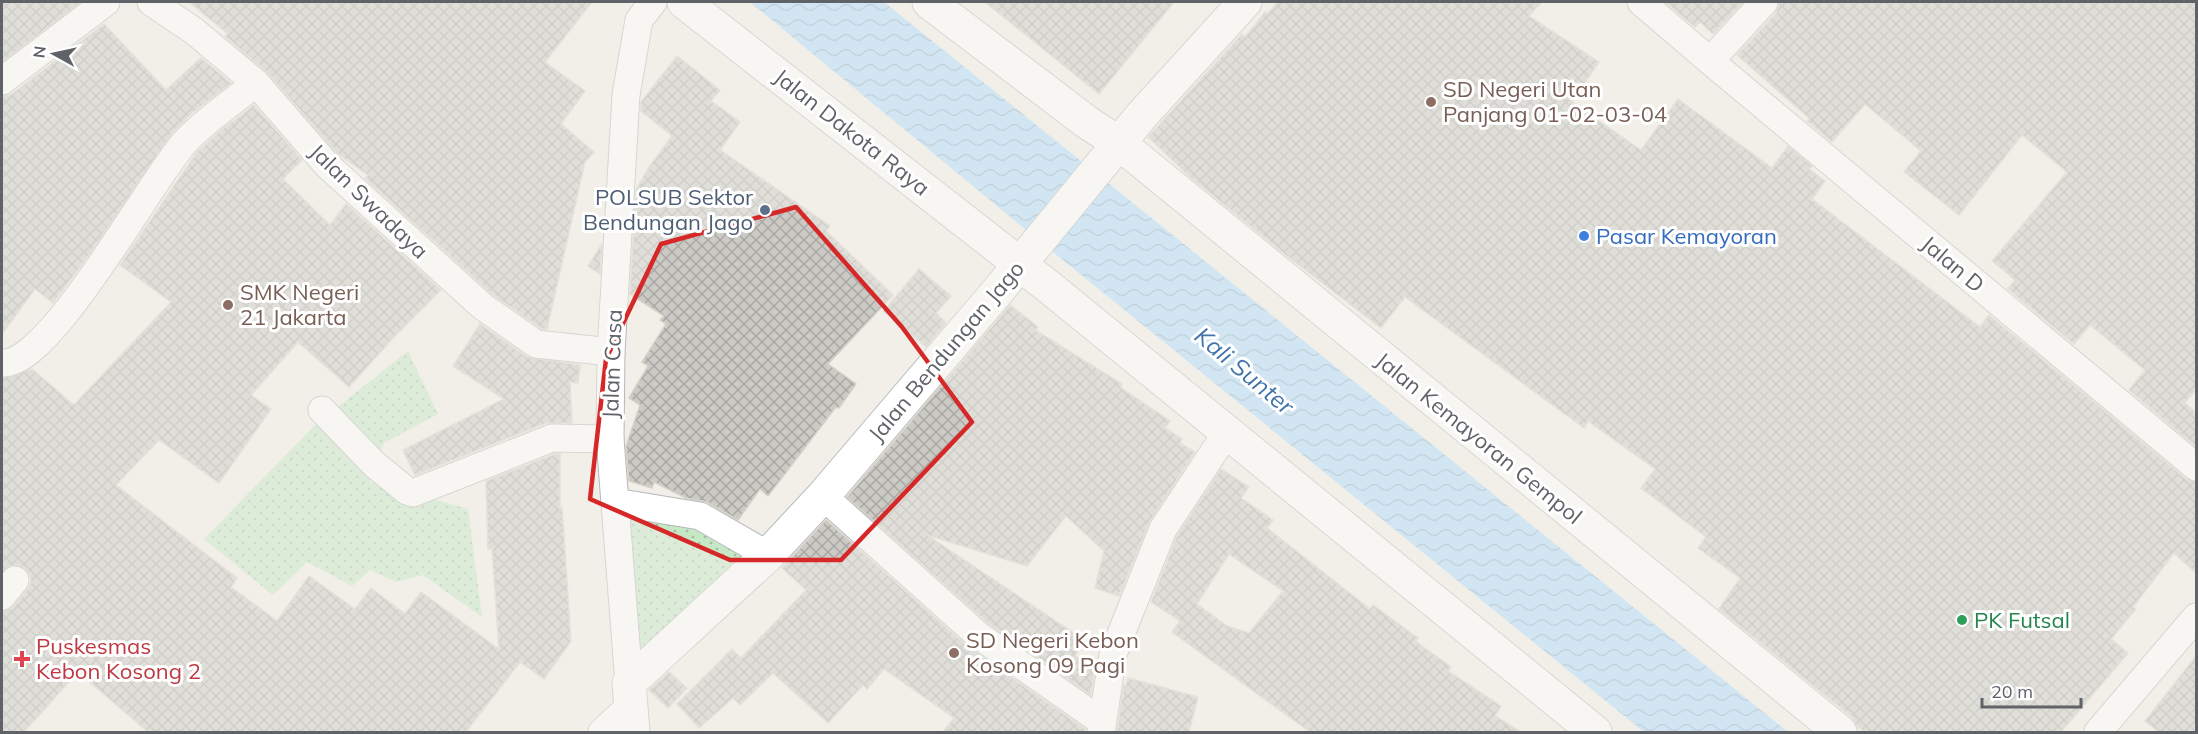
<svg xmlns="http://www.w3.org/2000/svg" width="2198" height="734" viewBox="0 0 2198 734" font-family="Mulish,sans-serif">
<defs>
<pattern id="grass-dots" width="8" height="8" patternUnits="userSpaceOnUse" patternTransform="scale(1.5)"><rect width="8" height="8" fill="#c5e8c5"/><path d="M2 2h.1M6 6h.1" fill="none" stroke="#a3c0a4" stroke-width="1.8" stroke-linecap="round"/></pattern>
<pattern id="water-waves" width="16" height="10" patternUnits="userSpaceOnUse" patternTransform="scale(1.5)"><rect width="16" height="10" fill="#aadaff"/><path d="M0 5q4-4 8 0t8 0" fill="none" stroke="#8eb4d2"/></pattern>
<pattern id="building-cross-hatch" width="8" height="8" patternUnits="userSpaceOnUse" patternTransform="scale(1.5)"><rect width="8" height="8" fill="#cccac5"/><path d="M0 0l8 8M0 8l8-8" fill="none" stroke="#a9a8a4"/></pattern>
</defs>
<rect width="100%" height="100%" fill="#f1efe8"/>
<g fill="url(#grass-dots)">
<path d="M408,351L438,414L384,443L370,482L468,509L482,617L423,575L396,582L370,570L352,586L307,562L273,595L204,539L313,427Z"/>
<path d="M615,502L700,516L768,555L629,683Z"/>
</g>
<path fill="url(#water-waves)" d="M750,2H884L1788,732H1644L1037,239Z"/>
<g fill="url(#building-cross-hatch)" stroke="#d6d1c6" stroke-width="1.5" fill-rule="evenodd">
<path d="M2,2H81L2,62Z"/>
<path d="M189,2H592L545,62L585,91L561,124L594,152L585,162L547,329H542L492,294L365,178L368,175L338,154L268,73L225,36L228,34Z"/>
<path d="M985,2H1174L1099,94Z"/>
<path d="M1278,2H1542L1529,16L1599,62L1572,102L1641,150L1678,99L1772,168L1788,146L1812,166L1809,169L1825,181L1812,199L1980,327L1989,315L2186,479L2196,482V573L2174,553L2133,607L2136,609L2111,639L2128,653L2061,732H1865L1858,727L1852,717L1719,609L1740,578L1698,548L1706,537L1641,488L1655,469L1588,421L1584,428L1405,297L1381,328L1282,252L1189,176L1148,137L1242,34L1245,37L1265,12L1267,14Z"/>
<path d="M1665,2H1743L1713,34L1700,22L1695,27Z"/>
<path d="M1779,2H2196V389L2185,403L2196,413V447L2129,390L2145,370L2090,325L2074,344L2008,289L2015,280L1992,261L2067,172L2022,135L1959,215L1904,172L1921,151L1865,104L1832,142L1807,121L1809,118L1737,55L1776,13Z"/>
<path d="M104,24L166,90L201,58L231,83L191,114L173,132L86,259L53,303L35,289L2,334V96L12,94Z"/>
<path d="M677,56L720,90L711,101L740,122L720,150L830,226L826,231L893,295L828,364L856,384L839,408L836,407L768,496L760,489L738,520L707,502L686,498L654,482L652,488L629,481L626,446L640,405L629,398L648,366L642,362L666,324L660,320L664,316L630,294L636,190L649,167L672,136L641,111V102Z"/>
<path d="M254,105L302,160L283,179L330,225L346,204L441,290L394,337L349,387L298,342L251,395L271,409L219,483L159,440L116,485L237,578L231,587L277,621L309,576L355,609L371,588L405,614L421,592L499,649L492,549H488L486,481L555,454H560V510L562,507L571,641L544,679L520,662L466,732H148L78,672L24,732H2V611L8,610L14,606L27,590L31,582L30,575L25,568L18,565L9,566L2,572V378L32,369L74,405L171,302L120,265L197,152L220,131Z"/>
<path d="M602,244L600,274L588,266Z"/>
<path d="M919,269L951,296L936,313L946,323L926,347L884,311Z"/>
<path d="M1010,305L1038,327L1035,330L1122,384L1120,387L1170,421L1165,428L1182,439L1180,443L1195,452L1150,521L1119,596L1095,588L1104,551L1066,516L1027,566L927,535L1084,640L1075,656L1095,668L1091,695L988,623L847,497Z"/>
<path d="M480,324L527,357L580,365L578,383L570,382L572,423H546L415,475L403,450L504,399L453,366Z"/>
<path d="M1221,469L1249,487L1241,498L1273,520L1267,528L1370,609L1373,605L1418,638L1415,641L1451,667L1448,671L1501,706L1495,716L1521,732H1310L1172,632L1180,621L1151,602L1177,536ZM1229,554L1283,591L1249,633L1227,626L1197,604Z"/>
<path d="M826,520L968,647L1085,729L1086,732H943L954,718L884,669L867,689L863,685L828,723L773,673L740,705L733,698L699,728L677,704L732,649L741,658L806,590L782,568Z"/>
<path d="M2196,656V732H2159L2145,721Z"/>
<path d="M669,672L687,688L668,708L649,690Z"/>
<path d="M1128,678L1198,697L1189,732H1117L1124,685L1126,686Z"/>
</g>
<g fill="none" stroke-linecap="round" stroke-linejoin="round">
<g stroke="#b5b8bc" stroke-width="29">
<g id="street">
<path d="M151,2L194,31L256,83L327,165L482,306L536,344L611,352"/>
<path d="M1641,2L1710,61L2196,467"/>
<path d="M1710,61L1764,2"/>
<path d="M2,81L106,2"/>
<path d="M2,363C50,367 151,179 185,142C204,121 234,101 256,83"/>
<path d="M322,410L374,464L407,491L413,493L552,438L610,439"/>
<path d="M823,496L978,635L1101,721"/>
<path d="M615,502L700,516L768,555"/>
<path d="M2,596L15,580"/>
<path d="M629,683L610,439L611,352L626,95L639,20L653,2"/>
<path d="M602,732L631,705"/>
<path d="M1101,732L1113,654L1163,529L1227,432"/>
<path d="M2098,732L2196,617"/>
</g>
</g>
<g stroke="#b6babf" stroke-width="35">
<g id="secondary">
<path d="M684,2L1049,287L1595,732"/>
<path d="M929,2L1088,123L1119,143L1840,732"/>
<path d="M633,732L629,683L768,555L823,496L997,292L1142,115L1245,2"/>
</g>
</g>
<use href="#street" stroke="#fff" stroke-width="27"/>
<use href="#secondary" stroke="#fff" stroke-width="33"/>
</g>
<path d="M0 0H2198V734H0ZM796,207L902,327L972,422L841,560H730L590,499L606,359L661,244Z" fill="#f1efe8" fill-opacity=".55" fill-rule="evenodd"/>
<path fill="none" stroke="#d62828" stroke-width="4.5" stroke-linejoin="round" d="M796,207L902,327L972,422L841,560H730L590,499L606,359L661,244Z"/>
<g fill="#8d6e63" stroke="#fff" stroke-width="2">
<circle cx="1431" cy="102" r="6"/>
<circle cx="228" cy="305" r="6"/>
<circle cx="954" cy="653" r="6"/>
</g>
<circle fill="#5c6f8a" stroke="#fff" stroke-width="2" cx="765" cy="210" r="6"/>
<circle fill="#3f7fe0" stroke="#fff" stroke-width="2" cx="1584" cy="236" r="6"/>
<circle fill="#2e9e5b" stroke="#fff" stroke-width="2" cx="1962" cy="620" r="6"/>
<path fill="#e0444e" stroke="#fff" stroke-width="2" d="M19 650h6v6h6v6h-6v6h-6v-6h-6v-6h6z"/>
<g text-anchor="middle" stroke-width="6" stroke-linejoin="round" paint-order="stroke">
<g font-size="22" fill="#785e54" stroke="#fff" text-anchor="start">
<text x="1443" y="97">SD Negeri Utan<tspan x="1443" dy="25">Panjang 01-02-03-04</tspan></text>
<text x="240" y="300">SMK Negeri<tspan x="240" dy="25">21 Jakarta</tspan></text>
<text x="966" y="648">SD Negeri Kebon<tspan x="966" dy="25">Kosong 09 Pagi</tspan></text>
</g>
<g font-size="22" fill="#5f6368" stroke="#fff">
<text transform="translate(852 132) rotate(38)" y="8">Jalan Dakota Raya</text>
<text transform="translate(369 201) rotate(44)" y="8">Jalan Swadaya</text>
<text transform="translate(1953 264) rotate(40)" y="8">Jalan D</text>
<text transform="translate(946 351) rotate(-50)" y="8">Jalan Bendungan Jago</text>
<text transform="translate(612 364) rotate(-88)" y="8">Jalan Casa</text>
<text transform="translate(1479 438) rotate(39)" y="8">Jalan Kemayoran Gempol</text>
</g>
<g font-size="22" fill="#4e5e75" stroke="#fff" text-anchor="end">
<text x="753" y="205">POLSUB Sektor<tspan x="753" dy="25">Bendungan Jago</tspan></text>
</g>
<g font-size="22" fill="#366cbe" stroke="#fff" text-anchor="start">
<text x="1596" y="244">Pasar Kemayoran</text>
</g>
<g font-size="22" fill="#27864d" stroke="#fff" text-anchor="start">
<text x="1974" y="628">PK Futsal</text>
</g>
<g font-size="22" fill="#be3a42" stroke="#fff" text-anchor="start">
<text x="36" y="654">Puskesmas<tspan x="36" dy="25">Kebon Kosong 2</tspan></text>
</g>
<g font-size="24" font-style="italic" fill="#4174aa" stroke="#fff">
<text transform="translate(1244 371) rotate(40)" y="8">Kali Sunter</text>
</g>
</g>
<rect width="2198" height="734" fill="none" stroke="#5f6368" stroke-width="6"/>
<g transform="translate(54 54) rotate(278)" stroke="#ffffff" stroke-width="4.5" paint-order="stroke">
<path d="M0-4.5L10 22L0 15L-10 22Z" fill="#5f6368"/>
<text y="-9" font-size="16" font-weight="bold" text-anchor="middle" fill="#5f6368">N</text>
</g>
<path d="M1982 698v9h99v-9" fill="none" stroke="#5f6368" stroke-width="3"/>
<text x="1991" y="698" font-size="18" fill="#5f6368" stroke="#ffffff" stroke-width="4.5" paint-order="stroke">20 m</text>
</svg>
